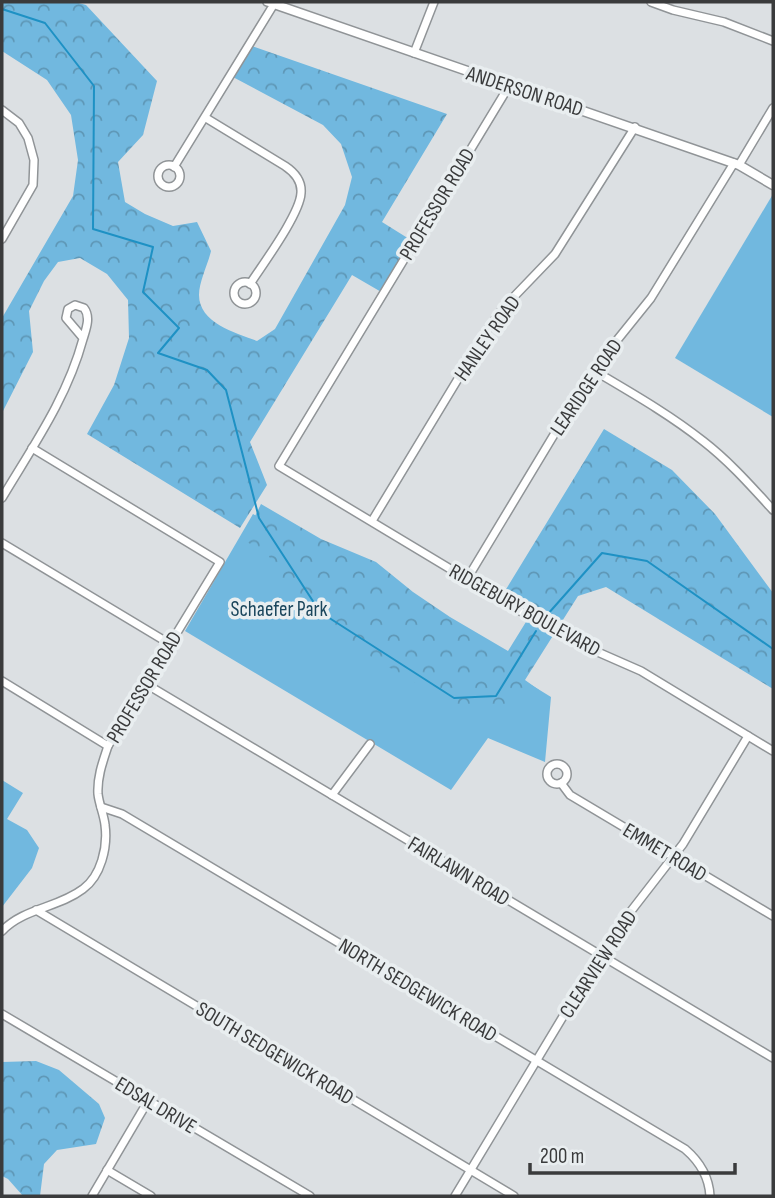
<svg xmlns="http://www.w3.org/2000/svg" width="775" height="1198" viewBox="0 0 775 1198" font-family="'Sofia Sans Condensed',sans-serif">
<defs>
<pattern id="forest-crowns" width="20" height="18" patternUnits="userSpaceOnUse" patternTransform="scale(1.75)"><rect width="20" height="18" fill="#71b8df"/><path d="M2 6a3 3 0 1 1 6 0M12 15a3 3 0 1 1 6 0" fill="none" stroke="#5e97b6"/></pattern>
</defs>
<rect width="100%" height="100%" fill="#dce0e3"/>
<g fill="#71b8df">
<path d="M773,194V417L675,358Z"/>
<path d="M253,514L551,697L545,762L488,738L451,790L185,631Z"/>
<path d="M2,780L23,793L7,819L27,830L39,848L32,868L2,907Z"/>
</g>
<g fill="url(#forest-crowns)">
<path d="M2,2H75L86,5L157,81L143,135L118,162L125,202L145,214L173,226L197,222L211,251C208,264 199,282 199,295C199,323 236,333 257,341L275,329L345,205L352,177L341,144L323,125L231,76L249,45L447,114L382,222L414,242L383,293L352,275L250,442L267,485L240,528L87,434L114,385L129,338L128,300L107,274L80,258L58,262L44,281L29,311L33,352L2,413V318L73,196L78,160L71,115L47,80L2,51Z"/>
<path d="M604,429L672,470L715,514L773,593V689L606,587L578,596L525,680L539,690L507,707L464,711L337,637L289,601L268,554L247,542L246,534L261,504L321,539L376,562L413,592L450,617L508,651L529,617L500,599Z"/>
<path d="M36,1061L59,1070L99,1104L105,1118L96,1144L57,1150L44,1164L40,1196H23L8,1179L2,1176V1062Z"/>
</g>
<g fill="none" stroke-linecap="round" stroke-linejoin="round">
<g stroke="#1e91c4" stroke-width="2">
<path d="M2,9L45,23L94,86L93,229L153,247L143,292L179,328L158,353L207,370L226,390L259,518L320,612L454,698L496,696L536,631"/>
<path d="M547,615L602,553L647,561L773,649"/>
</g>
<g stroke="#909497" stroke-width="10">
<g id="minor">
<path d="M651,2L673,10L724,22L773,41"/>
<path d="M414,53L434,2"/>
<path d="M509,86L279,466L540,623L584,646L641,671L773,751"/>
<path d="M2,110L19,123L28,138L34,160L33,185L2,239"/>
<path d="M206,118L285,166C294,172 302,181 301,193C300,214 263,264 250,284"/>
<path d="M739,165L773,108"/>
<circle cx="169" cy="176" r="11"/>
<path d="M174,167L274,4L267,2"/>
<circle cx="245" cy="293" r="11"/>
<path d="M593,370C630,392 669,414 703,441C729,461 751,486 773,510"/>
<path d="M2,498C33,446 67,398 83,339C86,329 91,317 84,308L75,305L68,309L66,318L83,338"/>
<path d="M372,521L487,331L504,307L555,254L635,127"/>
<path d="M2,543L170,644"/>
<path d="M467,579L593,370L651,298L734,163"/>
<path d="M2,681L108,746"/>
<path d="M146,684L773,1058"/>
<circle cx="557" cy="774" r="10"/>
<path d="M561,783L570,795L773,916"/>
<path d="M332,795L370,744"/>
<path d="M101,807L122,814L685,1149C699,1161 709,1177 710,1196"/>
<path d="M36,910L514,1196"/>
<path d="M2,931C24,908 58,908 83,889C101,876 108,847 105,825C104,815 99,804 98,794C97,777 103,761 108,746L220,562L32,448"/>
<path d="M2,1014L310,1196"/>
<path d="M107,1170L151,1196"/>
<path d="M92,1196L148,1101"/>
<path d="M455,1196L600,955L621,924L683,844L748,736"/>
</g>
</g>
<g stroke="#909497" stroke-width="11">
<path id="tertiary" d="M274,4L739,165L773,185"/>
</g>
<use href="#minor" stroke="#fff" stroke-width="7"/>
<use href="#tertiary" stroke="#fff" stroke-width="8"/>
</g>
<g text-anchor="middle" stroke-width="7" stroke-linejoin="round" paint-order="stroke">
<g font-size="21" fill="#3a3b3c" stroke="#e9eef0">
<text transform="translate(525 91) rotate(18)" y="7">ANDERSON ROAD</text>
<text transform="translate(437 204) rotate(-59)" y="7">PROFESSOR ROAD</text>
<text transform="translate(487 338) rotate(-55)" y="7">HANLEY ROAD</text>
<text transform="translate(586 387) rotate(-56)" y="7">LEARIDGE ROAD</text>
<text transform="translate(525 610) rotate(29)" y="7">RIDGEBURY BOULEVARD</text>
<text transform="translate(144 687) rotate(-59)" y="7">PROFESSOR ROAD</text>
<text transform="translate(665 852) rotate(31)" y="7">EMMET ROAD</text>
<text transform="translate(459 871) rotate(31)" y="7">FAIRLAWN ROAD</text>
<text transform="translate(598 964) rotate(-57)" y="7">CLEARVIEW ROAD</text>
<text transform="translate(418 990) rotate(31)" y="7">NORTH SEDGEWICK ROAD</text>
<text transform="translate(275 1053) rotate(31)" y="7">SOUTH SEDGEWICK ROAD</text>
<text transform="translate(156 1105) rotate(31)" y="7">EDSAL DRIVE</text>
</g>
<g font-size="21" fill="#1b465c" stroke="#e9eef0">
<text x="279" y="616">Schaefer Park</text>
</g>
</g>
<rect width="775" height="1198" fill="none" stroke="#3a3b3c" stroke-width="7"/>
<path d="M530 1163v10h205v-10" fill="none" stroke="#3a3b3c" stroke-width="3.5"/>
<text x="540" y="1163" font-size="21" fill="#3a3b3c" stroke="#e9eef0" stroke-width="5" paint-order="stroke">200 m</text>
</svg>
